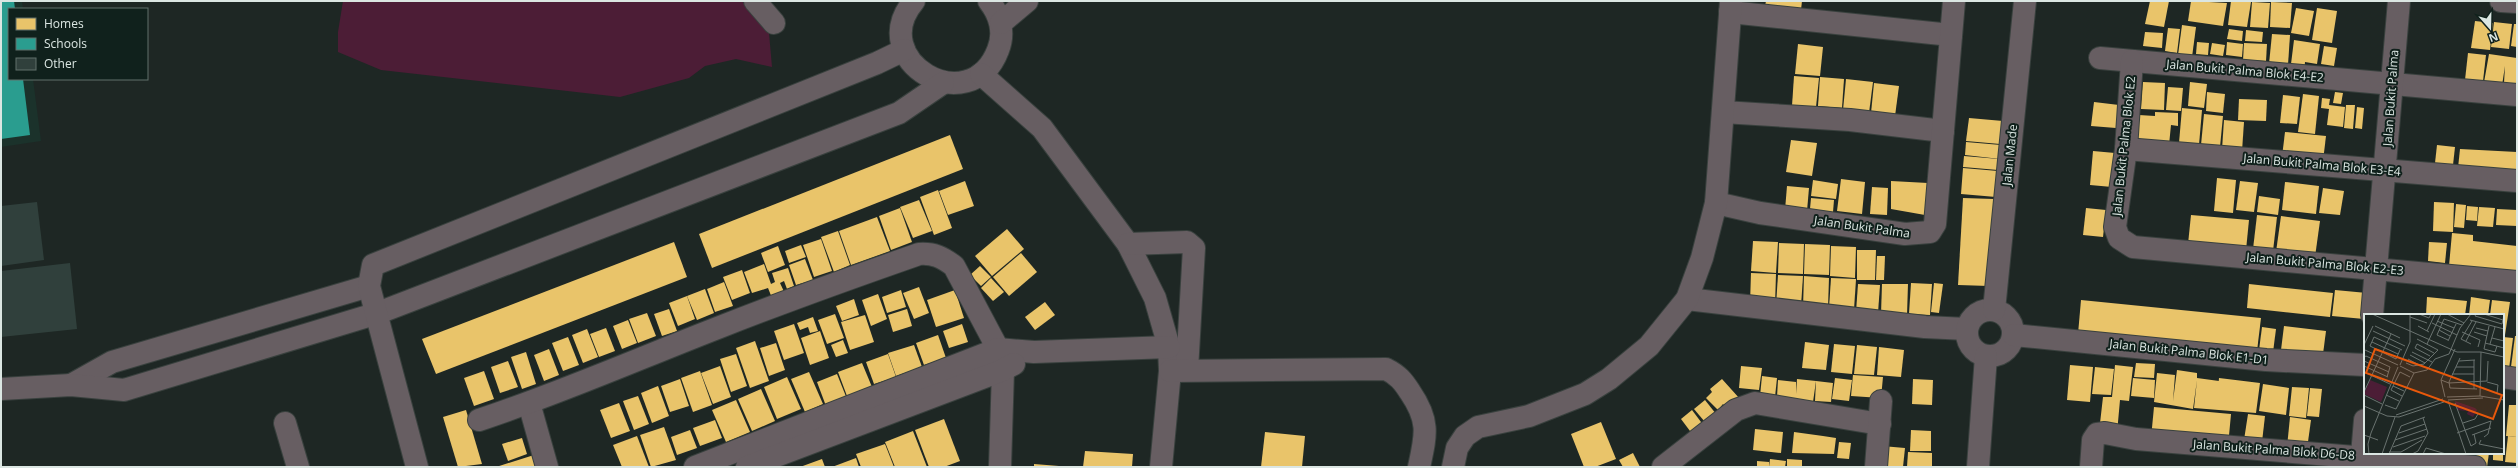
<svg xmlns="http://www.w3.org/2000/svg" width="2518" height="468" viewBox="0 0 2518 468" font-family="'Open Sans',sans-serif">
<rect width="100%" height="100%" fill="#1e2724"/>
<path fill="#1b322b" d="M1,1H22L23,9H9V79H33L41,141L1,147Z"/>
<path fill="#4c1d36" d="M343,1H742L769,33L772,67L736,59L705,66L689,78L620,97L381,70L338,52V32Z"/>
<g fill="#e9c46a">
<path d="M1766,1H1802L1801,10L1765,6Z"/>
<path d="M2150,1H2169L2164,27L2145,24Z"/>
<path d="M2191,1L2227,3L2223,26L2188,21Z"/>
<path d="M2231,1L2251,2L2247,27L2228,25Z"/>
<path d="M2252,2L2270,3L2268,28L2250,27Z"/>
<path d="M2271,2L2292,3L2290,28L2270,27Z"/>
<path d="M2296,8L2314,11L2309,36L2291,33Z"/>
<path d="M2317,8L2337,11L2332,43L2312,40Z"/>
<path d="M2475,21L2493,23L2490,50L2471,48Z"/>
<path d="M2494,22L2512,24L2509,49L2491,47Z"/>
<path d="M2514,24H2517V47L2511,46Z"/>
<path d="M2182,25L2196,27L2192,57L2178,55Z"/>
<path d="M2168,28L2180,29L2177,53L2165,51Z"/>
<path d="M2229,29L2243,31L2242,41L2227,39Z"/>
<path d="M2246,30L2263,32L2262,42L2245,41Z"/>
<path d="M2145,32L2163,33L2162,48L2143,46Z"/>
<path d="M2272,34L2290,35L2288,65L2269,64Z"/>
<path d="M2294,40L2320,44L2317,64L2305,62L2304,74L2290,72Z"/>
<path d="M2197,42L2209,43L2208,55L2196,54Z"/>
<path d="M2227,42L2243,44L2242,57L2226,55Z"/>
<path d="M2212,43L2225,45L2223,56L2210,54Z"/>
<path d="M2244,43L2267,44L2266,61L2243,60Z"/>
<path d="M1798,44L1823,47L1820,76L1795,74Z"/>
<path d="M2324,46L2337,48L2334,66L2321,64Z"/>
<path d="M2468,53L2486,55L2483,81L2465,80Z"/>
<path d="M2489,54L2517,58V85L2504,83L2505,66L2501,92L2483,88Z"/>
<path d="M1794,76L1819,78L1816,107L1792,106Z"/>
<path d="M1820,77L1844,79L1842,108L1818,106Z"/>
<path d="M1846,79L1873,82L1869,113L1843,110Z"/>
<path d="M2143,82L2165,83L2164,110L2141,109Z"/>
<path d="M2190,82L2207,84L2204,108L2188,106Z"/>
<path d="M1874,83L1899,86L1895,116L1871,113Z"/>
<path d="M2168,87L2183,88L2181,111L2166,110Z"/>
<path d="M2207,92L2225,94L2223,113L2206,111Z"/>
<path d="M2335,92L2343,93L2341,104L2333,103Z"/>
<path d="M2303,94L2319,96L2315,134L2298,132Z"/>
<path d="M2283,95L2300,97L2297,124L2280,123Z"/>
<path d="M2322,98L2330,99L2329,105L2345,107L2343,127L2327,125L2329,109L2321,108Z"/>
<path d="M2239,99L2267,100L2266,121L2238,120Z"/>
<path d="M2094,102L2119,105L2116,128L2091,126Z"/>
<path d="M2346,105H2355L2353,129L2344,128Z"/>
<path d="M2357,107L2364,108L2362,129L2355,128Z"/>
<path d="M2182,108L2202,110L2199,145L2179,143Z"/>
<path d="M2155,112L2178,113V126L2171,125L2169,145L2136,143L2139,115L2155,116Z"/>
<path d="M2204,114L2223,116L2220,147L2201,145Z"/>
<path d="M1969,118L2003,121L2000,144L1966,141Z"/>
<path d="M2224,120L2244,122L2242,151L2222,149Z"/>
<path d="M2285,132L2326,136L2323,161L2282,157Z"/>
<path d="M950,135L963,169L712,268L699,234Z"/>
<path d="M1791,140L1817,143L1812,176L1786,172Z"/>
<path d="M1966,142L2001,145L2000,159L1965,155Z"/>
<path d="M2437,145L2455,147L2453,165L2435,163Z"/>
<path d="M2460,149L2517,152V171L2458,168Z"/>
<path d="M2093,151L2115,153L2112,187L2090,185Z"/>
<path d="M1964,156L1999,159L1998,170L1963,167Z"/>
<path d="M1963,168L1998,171L1996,197L1961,194L1962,181L1970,182L1962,181Z"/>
<path d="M2217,178L2236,180L2233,213L2214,211Z"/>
<path d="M1841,179L1865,182L1862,214L1837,211Z"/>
<path d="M1813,180L1838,184L1836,199L1811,196Z"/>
<path d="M965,181L974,206L948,215L939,191Z"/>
<path d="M1891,181L1928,183L1925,215L1891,209Z"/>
<path d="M2240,181L2258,183L2254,212L2236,210Z"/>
<path d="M2285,182L2319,186L2316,214L2282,210Z"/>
<path d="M1787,186L1809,188L1807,211L1785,210Z"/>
<path d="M1872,187L1888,188L1887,215L1870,214Z"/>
<path d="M2323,188L2344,191L2340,215L2319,213Z"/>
<path d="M938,190L952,228L934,235L920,197Z"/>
<path d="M2259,196L2280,199L2278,215L2257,212Z"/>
<path d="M1811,198L1834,200L1833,212L1810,209Z"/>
<path d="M1963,198L1994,199L1989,286L1958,285Z"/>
<path d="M919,200L932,231L913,238L900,207Z"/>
<path d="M2434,202L2454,203L2453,232L2433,231Z"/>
<path d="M2456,204L2466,205L2464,228L2454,227Z"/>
<path d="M2467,206L2478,207L2477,221L2466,220Z"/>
<path d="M2479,207L2495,208L2493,227L2477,226Z"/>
<path d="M900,208L912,242L891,250L879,216Z"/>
<path d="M2086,208L2106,210L2103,237L2083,235Z"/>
<path d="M2497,209L2517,210V226L2496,225Z"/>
<path d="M2191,215L2249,220L2246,250L2188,244Z"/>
<path d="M2257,215L2277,217L2273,251L2253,249Z"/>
<path d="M2281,216L2320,221L2315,257L2276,252Z"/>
<path d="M877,217L890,251L851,265L839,231Z"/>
<path d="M1007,229L1024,249L992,276L975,256Z"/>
<path d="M838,231L850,265L834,272L821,237Z"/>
<path d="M2452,233L2473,235V241L2517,246V273L2449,266Z"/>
<path d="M821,239L832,271L814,277L803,245Z"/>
<path d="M1753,241L1778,242L1776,273L1751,271Z"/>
<path d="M674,242L687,277L436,374L422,339Z"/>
<path d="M2429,242L2447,243L2445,263L2428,261Z"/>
<path d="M1779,243L1804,244L1803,274L1778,273Z"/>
<path d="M1805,244L1830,245L1829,275L1804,274Z"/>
<path d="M801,245L806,257L789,263L785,251Z"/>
<path d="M778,246L785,265L768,272L761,253Z"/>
<path d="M1831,246L1856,247L1855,278L1830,276Z"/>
<path d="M1857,250H1876L1875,280H1857Z"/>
<path d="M1021,253L1037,272L1009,296L993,277Z"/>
<path d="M1877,256H1885L1884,280H1876Z"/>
<path d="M805,259L813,280L796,285L789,265Z"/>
<path d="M764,264L771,284L775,282L772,273L788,268L794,286L787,289L784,281L780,283L787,298L774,303L768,288L752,293L744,272Z"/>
<path d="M980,266L991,277L981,286L970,275Z"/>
<path d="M742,270L750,293L732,300L723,277Z"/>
<path d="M1751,273L1776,274L1775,305L1750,304Z"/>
<path d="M1778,275L1803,276L1801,306L1776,305Z"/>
<path d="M1804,276L1829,278L1828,308L1803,307Z"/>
<path d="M991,278L1004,292L993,301L981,288Z"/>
<path d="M1831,278L1856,279L1854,310L1829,308Z"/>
<path d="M724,282L733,306L715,312L707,289Z"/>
<path d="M1911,283L1932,284L1930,315L1909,314Z"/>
<path d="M1934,283L1943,284L1939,313L1931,312Z"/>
<path d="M1858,284L1880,285L1878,313L1856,312Z"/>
<path d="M1882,284H1908L1907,315L1881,314Z"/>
<path d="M2249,284L2333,293L2330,317L2247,308Z"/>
<path d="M919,287L929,313L914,319L903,293Z"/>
<path d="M705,289L714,313L697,320L687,296Z"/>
<path d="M901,290L906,307L887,313L882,297Z"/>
<path d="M955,290L964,318L936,327L927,300Z"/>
<path d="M2335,290L2367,293L2364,319L2332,316Z"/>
<path d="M878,294L887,319L871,326L862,300Z"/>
<path d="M687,296L695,319L678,326L669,303Z"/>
<path d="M2427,297L2467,301L2465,315H2426Z"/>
<path d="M2471,297L2490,300L2488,315H2469Z"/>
<path d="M854,299L859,315L842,321L836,306Z"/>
<path d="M2081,300L2261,318L2257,351L2078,334Z"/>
<path d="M2492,300L2510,302L2505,335H2503V315H2490Z"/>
<path d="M1045,302L1055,315L1035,330L1025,317Z"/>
<path d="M669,309L677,331L662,336L654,314Z"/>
<path d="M907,309L912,326L893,332L888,315Z"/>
<path d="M647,313L656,336L638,343L629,319Z"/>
<path d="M835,314L844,338L827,344L818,320Z"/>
<path d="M865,315L874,342L850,350L841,322Z"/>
<path d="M813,317L818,331L810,333L808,327L800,330L797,323Z"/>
<path d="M628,320L637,343L622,349L613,326Z"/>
<path d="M794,324L804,353L784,360L774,331Z"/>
<path d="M962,324L968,342L949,348L943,331Z"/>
<path d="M2284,326L2326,331L2323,354L2281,350Z"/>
<path d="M2262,327L2276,329L2272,360L2258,358Z"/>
<path d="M606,328L615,351L599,357L590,334Z"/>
<path d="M587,329L598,357L583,363L572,335Z"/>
<path d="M820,331L829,358L810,365L801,338Z"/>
<path d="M938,335L946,358L924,365L916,343Z"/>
<path d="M2515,336H2517V368L2511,367Z"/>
<path d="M568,337L579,365L563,371L552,343Z"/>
<path d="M2503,337L2513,338L2509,369L2503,368Z"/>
<path d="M843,340L848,353L836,357L831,345Z"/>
<path d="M755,341L769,381L750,388L736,348Z"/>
<path d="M1805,342L1829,345L1826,370L1802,368Z"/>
<path d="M776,343L785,370L769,376L760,348Z"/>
<path d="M1834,344L1855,346L1852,374L1831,372Z"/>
<path d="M914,345L922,367L896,376L888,353Z"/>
<path d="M1857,345L1877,347L1874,375L1854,374Z"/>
<path d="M1879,347L1904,350L1901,377L1877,375Z"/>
<path d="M549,349L559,375L544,381L534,355Z"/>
<path d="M526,352L536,384L522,389L511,357Z"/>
<path d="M736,354L747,386L731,392L720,359Z"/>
<path d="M888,354L896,377L874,384L866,362Z"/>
<path d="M508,361L518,387L500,393L491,367Z"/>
<path d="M862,363L872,387L847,396L838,372Z"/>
<path d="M2136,363L2155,364L2154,378L2134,377Z"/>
<path d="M2070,365L2093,367L2090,402L2067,400Z"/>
<path d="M2115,365L2133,367L2129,401L2120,400L2117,433L2099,432L2103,397H2112Z"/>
<path d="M720,366L731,397L713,404L701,373Z"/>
<path d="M1741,366L1762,368L1759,390L1739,388Z"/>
<path d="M2095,367L2114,369L2111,395L2092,394Z"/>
<path d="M2177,370L2197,373V378L2219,381L2218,389L2219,378L2260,383L2256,413L2194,408L2197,380L2193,409L2154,402L2157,373L2175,375L2173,401Z"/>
<path d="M484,371L494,399L474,406L464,378Z"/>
<path d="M700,371L712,405L693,412L681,378Z"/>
<path d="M809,372L823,404L805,412L791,379Z"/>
<path d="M837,374L847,399L826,406L817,382Z"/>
<path d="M1853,375L1883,377L1881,398L1851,396Z"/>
<path d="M1762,376L1777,378L1775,397L1760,396Z"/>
<path d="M787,377L801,409L777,419L764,387Z"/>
<path d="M1835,378L1852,380L1849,401L1832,399Z"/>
<path d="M2133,378L2155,380L2154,398L2131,396Z"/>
<path d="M680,379L689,406L670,412L661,386Z"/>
<path d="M1722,379L1740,399L1728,410L1723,404L1718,410L1706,398L1712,392L1710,389Z"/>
<path d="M1797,379L1816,381L1813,402L1777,397L1778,380L1796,382V394Z"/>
<path d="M1913,379L1933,380L1932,405L1912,404Z"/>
<path d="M1816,381L1833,383L1831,402L1815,401Z"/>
<path d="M2263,384L2289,388L2286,415L2259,411Z"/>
<path d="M658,386L669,416L652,423L641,393Z"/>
<path d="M2292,387L2309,388L2306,418L2289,416Z"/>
<path d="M2310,388L2322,389L2319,417L2307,416Z"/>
<path d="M761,389L775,421L752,431L738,399Z"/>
<path d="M638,396L649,424L634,430L623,401Z"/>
<path d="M736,400L750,432L726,442L712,410Z"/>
<path d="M1705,400L1720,419L1710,428L1694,409Z"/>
<path d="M619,403L630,431L611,438L600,410Z"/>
<path d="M2509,405H2517V437L2506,436Z"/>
<path d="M2154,407L2231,414L2228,446L2151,438Z"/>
<path d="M466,410L482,464L458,467L443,417Z"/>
<path d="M1692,410L1707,430L1696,439L1681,419Z"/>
<path d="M2248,414L2265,416L2262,442L2244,440Z"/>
<path d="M2290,417L2311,420L2307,449L2287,447Z"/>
<path d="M944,419L960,461L944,467H929L915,430Z"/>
<path d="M715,420L722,438L700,446L693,428Z"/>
<path d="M1601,422L1616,459L1595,467H1584L1571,434Z"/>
<path d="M664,427L676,460L651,467L640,435Z"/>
<path d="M1755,429L1783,432L1781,453L1753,450Z"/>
<path d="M690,430L697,448L677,455L671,437Z"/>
<path d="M1911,430L1931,431V451H1910Z"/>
<path d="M913,431L927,467H895L885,442Z"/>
<path d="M1265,432L1305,436L1302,467H1261Z"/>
<path d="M1794,432L1823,436L1822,447L1823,436L1836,438L1834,454L1792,453Z"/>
<path d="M637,436L649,467H622L613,445Z"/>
<path d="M2508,436L2517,437V463L2505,462Z"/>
<path d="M522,438L527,454L508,461L502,444Z"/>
<path d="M1839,442L1851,443L1849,459L1837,458Z"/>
<path d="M885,444L894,467H861L856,454Z"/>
<path d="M1882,446L1905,448L1903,467H1880Z"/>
<path d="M1085,451L1133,454L1132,467H1083Z"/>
<path d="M1908,452L1932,453V467H1907Z"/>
<path d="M1633,453L1640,467H1623L1619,460Z"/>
<path d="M2434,453H2489L2487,467L2433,461Z"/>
<path d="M2493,453H2503V461L2493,460Z"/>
<path d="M534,455L538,467H496Z"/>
<path d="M856,458L859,467H832Z"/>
<path d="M822,459L825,467H800Z"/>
<path d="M1770,459L1786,461L1785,467H1769Z"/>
<path d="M1787,459L1802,460V467H1787Z"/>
<path d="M1757,461L1769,462V467H1757Z"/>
<path d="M1034,464L1059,466V467H1034Z"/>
</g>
<path fill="#2a9d8f" d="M1,1H14L15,9H9V79H23L30,135L1,139Z"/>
<g fill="#30403c">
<path d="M37,202L44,260L1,266V206Z"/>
<path d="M70,263L77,329L1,337V271Z"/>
</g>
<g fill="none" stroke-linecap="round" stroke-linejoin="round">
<g stroke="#39413e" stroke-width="24">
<g id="minor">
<path d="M755,1L774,23"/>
<path d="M914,1C864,60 970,123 998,50C1005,33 1000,15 989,1"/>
<path d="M2501,1L2517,2"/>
<path d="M1730,12L1951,35"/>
<path d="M1001,23L1027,1"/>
<path d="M2100,58L2517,95"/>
<path d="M2132,61L2126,149L2115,227L2119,238L2133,247L2517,282"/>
<path d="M981,74L1042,128L1128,244L1155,298L1169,347L1170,371L1161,467"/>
<path d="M1723,112L1850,120L1943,131"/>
<path d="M2126,149L2517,181"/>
<path d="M1716,203L1760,213L1905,234L1930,232L1935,224L1954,1"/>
<path d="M1128,244L1187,242L1194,248L1187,370"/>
<path d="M1687,299L1925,327L1967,329"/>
<circle cx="1990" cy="333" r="23"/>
<path d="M1994,310L2025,1"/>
<path d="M2372,315L2399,1"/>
<path d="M2014,335L2266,360L2365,365"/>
<path d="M1170,371L1386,369C1398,375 1403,381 1410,392C1430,421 1426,435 1419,467"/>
<path d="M2503,377L2517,379"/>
<path d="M71,385L112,362L369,286"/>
<path d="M1,389L71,385L124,390L378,313L899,113L943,83"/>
<path d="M529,403L547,467"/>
<path d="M479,420C561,393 640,358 720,327C786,301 853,277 919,254C934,253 942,257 954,266L998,349L1003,370L1000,467"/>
<path d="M285,423L298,467"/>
<path d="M417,467L369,286L373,265L877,63L904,50"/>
<path d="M695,467L998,349L1034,352L1169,347"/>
<path d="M747,467L1003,370L1014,364"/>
<path d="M1453,467L1457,448L1465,436L1478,427L1529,416L1585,394L1609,379L1649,346L1687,299L1702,258L1716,203L1731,1"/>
<path d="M1663,467L1736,410L1755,403L1880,424"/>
<path d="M1876,467L1881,401"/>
<path d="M1978,467L1986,356"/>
<path d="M2091,467L2093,440L2097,434L2105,433L2136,439L2475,467"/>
<path d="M2361,467L2365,420"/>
</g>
</g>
<use href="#minor" stroke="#675e62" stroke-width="22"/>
</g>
<g text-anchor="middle" stroke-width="4" stroke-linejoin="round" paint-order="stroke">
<g font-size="12" fill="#dbe6e2" stroke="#10211c">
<text transform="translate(2245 71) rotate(5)" y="4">Jalan Bukit Palma Blok E4-E2</text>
<text transform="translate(2391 98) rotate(-86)" y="4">Jalan Bukit Palma</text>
<text transform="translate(2124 146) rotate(-84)" y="4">Jalan Bukit Palma Blok E2</text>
<text transform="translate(2010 155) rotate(-84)" y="4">Jalan Made</text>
<text transform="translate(2322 165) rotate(5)" y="4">Jalan Bukit Palma Blok E3-E4</text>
<text transform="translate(1862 227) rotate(8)" y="4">Jalan Bukit Palma</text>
<text transform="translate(2325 264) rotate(5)" y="4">Jalan Bukit Palma Blok E2-E3</text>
<text transform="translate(2189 352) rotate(6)" y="4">Jalan Bukit Palma Blok E1-D1</text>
<text transform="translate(2274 450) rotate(4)" y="4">Jalan Bukit Palma Blok D6-D8</text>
</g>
</g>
<g transform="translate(2364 314)">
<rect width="140" height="140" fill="#1e2724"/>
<path d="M6,66L23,73L17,88L0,80ZM91,87L111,94L113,96L109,103L103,100L104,97L93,96Z" fill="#4c1d36"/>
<path fill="none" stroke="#6a7370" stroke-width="1" d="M8,0L93,38H117L140,43M55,0L65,4L67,0M83,0L100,9M112,0L111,2L138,10L140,1M120,0L139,6M46,3L63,9M106,6L140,15M73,7L90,14M68,9L93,21M11,12L36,24M54,12L65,18M125,12L120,35L131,38L133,32M112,14L124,17M75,16L86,22M9,17L41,32M63,17L71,0M98,18L116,26L114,33M110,18L123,22M128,24L140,27M84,26L73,21L80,5L98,11M84,27L92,10M102,27L112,8M8,28L34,40M121,29L140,34M63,30L77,0M107,30L97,25L108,7M126,30L131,13M0,31L9,12M1,36L34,51M36,36L32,45L6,32L10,23L38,36M48,38L68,48M46,41L61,49M66,42L51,34L53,30L70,39M0,43L2,42L26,53L23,63M96,44L85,68L86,74L113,75M44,45L55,51M110,46V75M0,47L25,58M95,47L111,46M42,49L49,52L60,50L74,36L53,25M36,51L46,28V0M0,52L24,63M36,52L50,59M92,53H110M0,58L26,70M88,60H110M77,66L85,69L123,67L124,47M123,68L134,71L133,79M29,72L40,77M0,78L27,20M0,81L18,90M22,81L35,87M38,82L27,76L36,58L46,63M116,82L117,38M81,83L77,66L91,35M83,83L116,82L140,86M84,86L119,84M84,87L102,140M91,89L107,132L112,129L110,120M21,91L32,95L50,59L63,56L71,45L85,40L96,14L107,0M0,92L23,102L35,103L80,88M32,101L79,85M99,109L111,105L114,100M35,119L61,110M93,119L127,107L124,120L120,123M0,121L14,126M108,121L127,114M31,126L63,115M117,126L115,130L140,135M29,133L61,122M25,138H37L58,126M5,140L4,130L7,119L34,53M18,140L31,103M25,140L37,112L61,103M48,140L54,137L64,119L59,104M59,140L62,134L82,140"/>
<path fill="#e8590c" fill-opacity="0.15" stroke="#e8590c" stroke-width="2" d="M11,35L138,81L129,105L2,59Z"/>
<rect width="140" height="140" fill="none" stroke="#dbe6e2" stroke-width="2"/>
</g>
<rect width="2518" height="468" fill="none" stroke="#dbe6e2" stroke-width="4"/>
<rect x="8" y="8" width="140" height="72" fill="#10211c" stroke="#61706b"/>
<rect x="16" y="18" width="20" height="12" fill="#e9c46a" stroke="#61706b"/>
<text x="44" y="28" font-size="12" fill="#dbe6e2">Homes</text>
<rect x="16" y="38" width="20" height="12" fill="#2a9d8f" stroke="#61706b"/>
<text x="44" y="48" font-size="12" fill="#dbe6e2">Schools</text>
<rect x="16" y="58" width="20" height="12" fill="#30403c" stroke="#61706b"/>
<text x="44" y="68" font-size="12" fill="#dbe6e2">Other</text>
<g transform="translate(2490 28) rotate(160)" stroke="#10211c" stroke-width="3" paint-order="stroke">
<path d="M0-3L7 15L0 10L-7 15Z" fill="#dbe6e2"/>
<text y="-6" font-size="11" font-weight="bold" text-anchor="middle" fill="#dbe6e2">N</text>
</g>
</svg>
